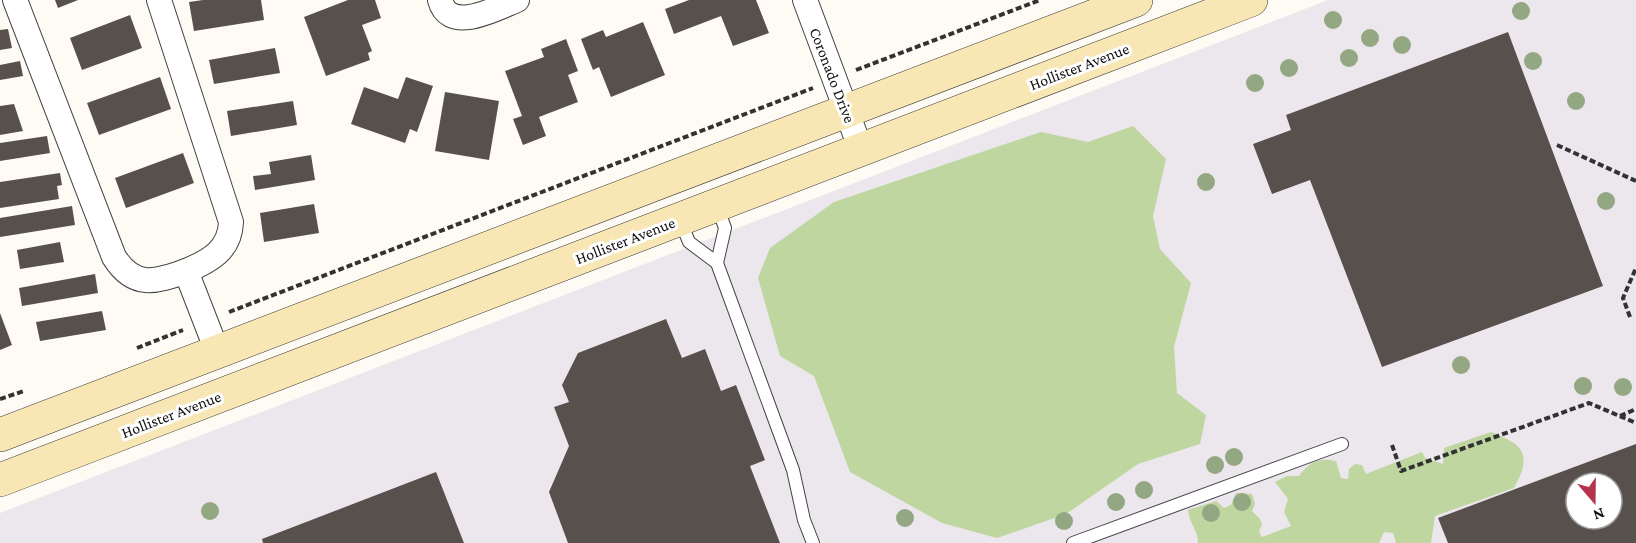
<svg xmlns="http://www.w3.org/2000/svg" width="1636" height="543" viewBox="0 0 1636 543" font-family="'Crimson Pro',serif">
<rect width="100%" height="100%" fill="#fefbf4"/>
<path fill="#ece6ed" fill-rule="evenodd" d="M1328,0H1636V543H0V513ZM1576,483H1612V519H1576Z"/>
<g fill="#c0d6a0">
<path d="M1133,126L1166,159L1153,216L1160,249L1191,283L1174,347L1177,393L1206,415L1200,444L1138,464L1066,514L997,538L942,523L850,472L814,376L780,356L758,278L770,248L834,202L1041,132L1088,142Z"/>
<path d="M1491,432C1523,444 1533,454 1514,488L1435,516L1431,543H1396L1393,533L1384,532L1379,543H1198C1198,530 1189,523 1188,510L1216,501L1224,508L1231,505L1236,493L1252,494L1255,504L1252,511L1260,519L1262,525L1259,531L1262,537L1291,526L1284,512L1288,499L1275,482L1287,476H1299C1309,462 1319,457 1336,461L1341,478L1348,479L1349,469L1355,464L1362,465L1366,474L1422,452L1425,458L1443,464L1444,448Z"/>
</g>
<g fill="#58504d" fill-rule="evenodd">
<path d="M55,0H78L58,8Z"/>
<path d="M203,0H261L264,20L194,31L189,2Z"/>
<path d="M348,0H375L381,18L362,25L372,51L368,53L370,60L326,76L304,17Z"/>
<path d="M689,0H756L769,33L733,46L721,16L674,34L665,9Z"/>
<path d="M130,15L142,48L82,70L70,38Z"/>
<path d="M643,22L665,75L611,97L599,67L593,70L581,39L603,30L606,37Z"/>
<path d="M8,29L12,48L0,50V30Z"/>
<path d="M1508,32L1603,286L1382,367L1310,180L1272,194L1253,144L1291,130L1286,115Z"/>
<path d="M566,39L578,71L568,75L578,102L539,117L546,136L523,145L513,119L522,116L505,71L544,57L541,49Z"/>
<path d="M275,48L280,73L214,84L209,60Z"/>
<path d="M20,61L23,76L0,80V65Z"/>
<path d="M160,77L171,109L99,135L87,103Z"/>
<path d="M406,77L433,86L417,132L410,129L405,143L351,124L364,87L398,99Z"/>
<path d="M445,92L499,101L489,160L435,151Z"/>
<path d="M293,101L297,125L231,136L227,111Z"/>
<path d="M14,104L23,131L0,135V106Z"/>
<path d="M47,136L50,153L0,161V143Z"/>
<path d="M183,153L194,183L126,208L115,178Z"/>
<path d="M311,155L315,180L255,190L253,176L271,174L269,162Z"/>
<path d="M60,173L62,185L57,186L59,199L0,208V182Z"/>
<path d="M314,204L319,233L264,242L260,213Z"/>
<path d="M72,206L75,225L0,237V218Z"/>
<path d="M60,242L64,262L20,269L17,250Z"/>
<path d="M95,274L98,293L22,306L19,288Z"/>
<path d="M102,311L106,330L40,341L36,322Z"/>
<path d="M0,313L12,345L0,350Z"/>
<path d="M666,319L682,358L705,349L721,391L736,385L765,460L750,466L780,543H568L549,492L569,446L554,407L569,402L562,385L578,353Z"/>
<path d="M1636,444V543H1448L1438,518ZM1576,483H1612V519H1576Z"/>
<path d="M436,472L464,543H263L262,539Z"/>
</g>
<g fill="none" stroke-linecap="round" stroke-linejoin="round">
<g stroke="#434343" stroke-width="14">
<g id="service">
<path d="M717,206L725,228L717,263L793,470L804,520L813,543"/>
<path d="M680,220L689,242L717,263"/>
<path d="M1073,543L1342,444"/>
</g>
</g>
<g stroke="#434343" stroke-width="26">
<g id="minor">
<path d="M15,0L114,257C134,289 156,282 186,271L217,351"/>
<path d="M159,0L231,222C230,250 210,261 186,271"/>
<path d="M440,0C449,35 497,8 517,0"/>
<path d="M805,0L861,150"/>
</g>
</g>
<g stroke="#323232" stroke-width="34">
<g id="secondary">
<path d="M0,435L1136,0"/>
<path d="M0,480L1251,0"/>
</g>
</g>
<g stroke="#323232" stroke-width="4" stroke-dasharray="6 3" stroke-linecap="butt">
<path d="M856,70L1040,0"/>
<path d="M1557,145L1636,181"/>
<path d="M229,312L813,88"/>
<path d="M1630,317L1623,298L1636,268"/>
<path d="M137,348L183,330"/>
<path d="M0,399L24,391"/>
<path d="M1620,416L1636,409"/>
<path d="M1392,445L1401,471L1589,403L1636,423"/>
</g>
<use href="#service" stroke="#fff" stroke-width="12"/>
<use href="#minor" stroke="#fff" stroke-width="24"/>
<use href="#secondary" stroke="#f8e7b5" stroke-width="33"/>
</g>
<g fill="#93a782">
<circle cx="1521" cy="11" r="9"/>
<circle cx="1333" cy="20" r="9"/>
<circle cx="1370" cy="38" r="9"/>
<circle cx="1402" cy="45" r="9"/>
<circle cx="1349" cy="58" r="9"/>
<circle cx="1533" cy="61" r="9"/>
<circle cx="1289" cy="68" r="9"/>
<circle cx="1255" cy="83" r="9"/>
<circle cx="1576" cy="101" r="9"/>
<circle cx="1206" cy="182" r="9"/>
<circle cx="1606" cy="201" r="9"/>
<circle cx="1461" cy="365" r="9"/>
<circle cx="1583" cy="386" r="9"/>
<circle cx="1623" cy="387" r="9"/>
<circle cx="1234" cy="457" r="9"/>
<circle cx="1215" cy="465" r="9"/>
<circle cx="1144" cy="490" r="9"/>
<circle cx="1116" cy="502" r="9"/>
<circle cx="1242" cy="502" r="9"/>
<circle cx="210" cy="511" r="9"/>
<circle cx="1211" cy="513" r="9"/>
<circle cx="905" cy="518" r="9"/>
<circle cx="1064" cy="521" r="9"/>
</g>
<g text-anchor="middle" stroke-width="6" stroke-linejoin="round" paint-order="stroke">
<g font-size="16" fill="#101010" stroke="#fff">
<text transform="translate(1079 66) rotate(-21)" y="6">Hollister Avenue</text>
<text transform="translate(833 75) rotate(69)" y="6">Coronado Drive</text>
<text transform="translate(625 240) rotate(-21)" y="6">Hollister Avenue</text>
<text transform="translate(171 414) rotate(-21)" y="6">Hollister Avenue</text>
</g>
</g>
<g transform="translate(1594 501) rotate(160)"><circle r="28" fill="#ffffff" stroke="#9f9f9f" stroke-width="1.5"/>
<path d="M0-4.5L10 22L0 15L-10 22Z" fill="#b5334b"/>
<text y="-9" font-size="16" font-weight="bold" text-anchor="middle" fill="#101010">N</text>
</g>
</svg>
